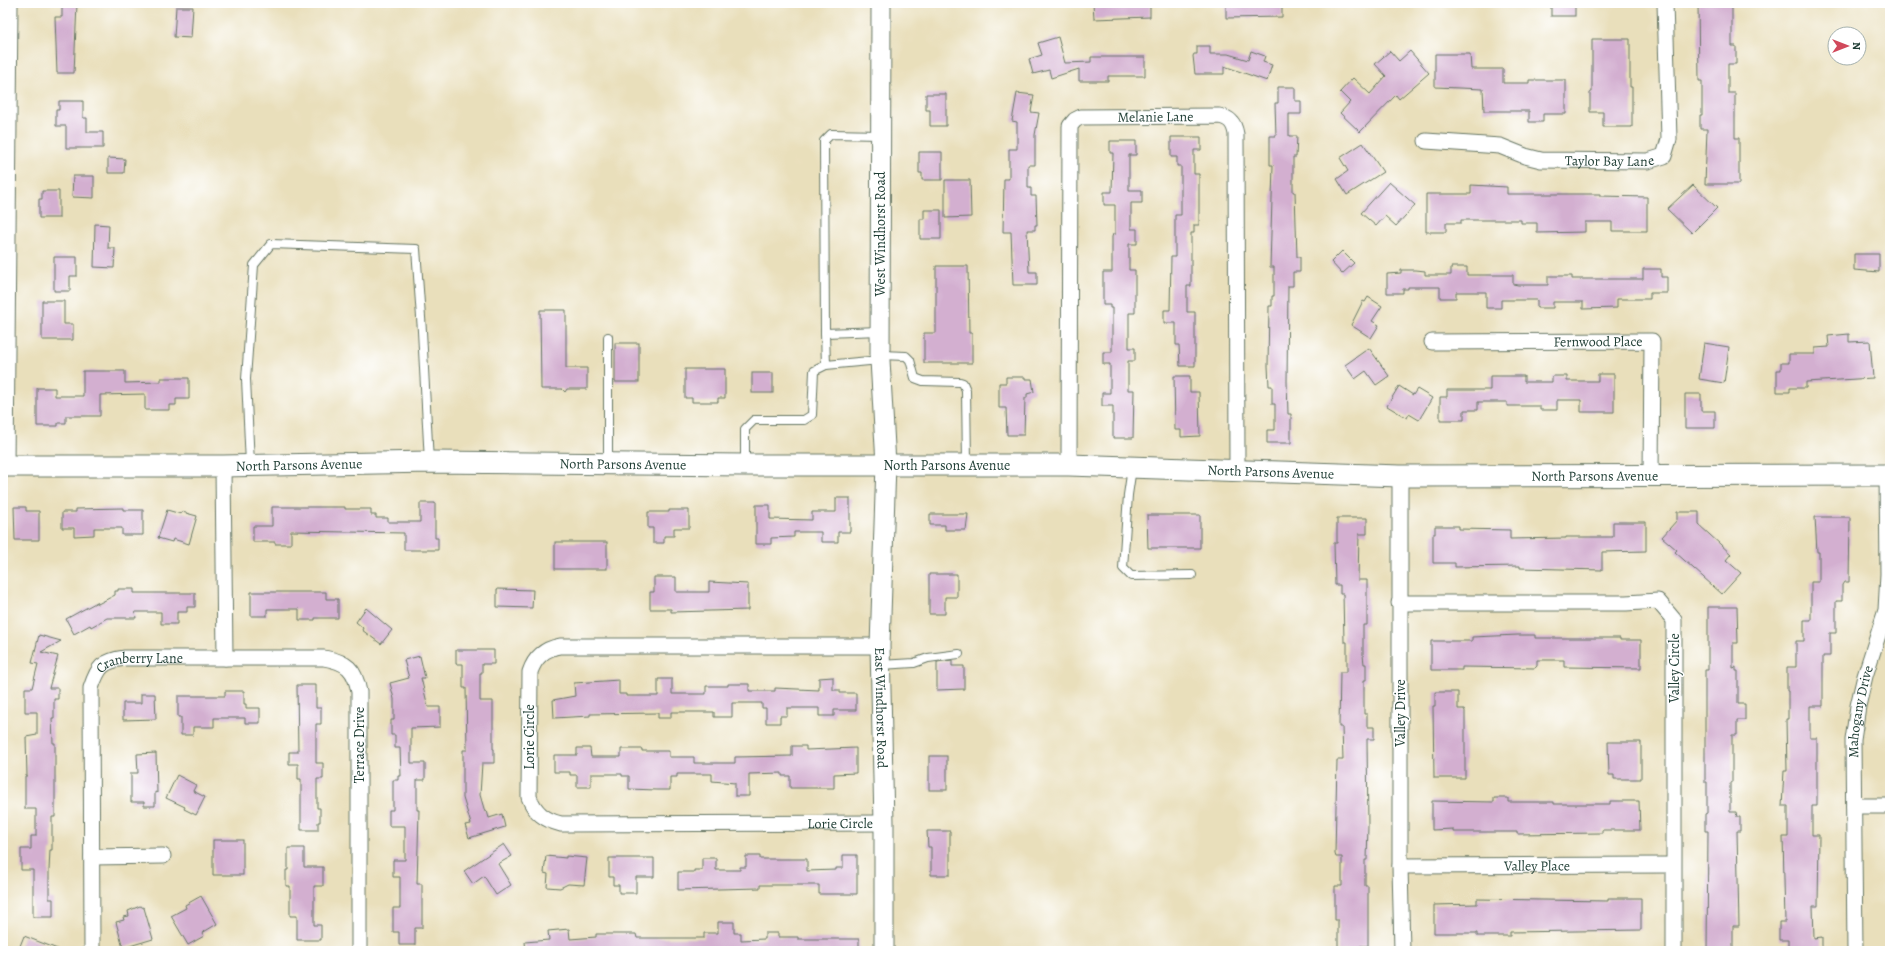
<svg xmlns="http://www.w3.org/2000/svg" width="1893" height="954" viewBox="0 0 1893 954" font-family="Alegreya,serif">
<rect width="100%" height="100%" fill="#fff"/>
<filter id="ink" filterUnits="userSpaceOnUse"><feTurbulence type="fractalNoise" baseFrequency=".025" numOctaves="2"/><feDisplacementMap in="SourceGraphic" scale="8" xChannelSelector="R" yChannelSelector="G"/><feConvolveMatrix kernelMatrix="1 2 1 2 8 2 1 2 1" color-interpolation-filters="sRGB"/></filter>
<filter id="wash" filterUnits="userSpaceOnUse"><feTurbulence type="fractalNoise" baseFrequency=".012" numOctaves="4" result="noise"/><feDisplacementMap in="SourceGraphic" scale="16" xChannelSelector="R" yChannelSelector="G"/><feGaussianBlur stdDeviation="0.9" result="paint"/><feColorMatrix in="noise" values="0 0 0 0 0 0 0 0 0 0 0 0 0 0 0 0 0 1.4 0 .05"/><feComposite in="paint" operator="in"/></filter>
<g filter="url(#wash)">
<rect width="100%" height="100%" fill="#e9dfbb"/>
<g id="blocks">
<g fill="#d3afd0">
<path d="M62,3H77L74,73H57L55,17H62Z"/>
<path d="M1093,3H1150V17L1094,19Z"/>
<path d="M1226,3H1280L1282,4V17L1226,18Z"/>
<rect x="1551" y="3" width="24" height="13"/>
<path d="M1698,3H1732V46H1736V64H1728V93H1735V138H1739V184H1705L1707,129H1700V115H1702V81H1699Z"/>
<path d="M176,7H193L191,38L174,37Z"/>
<path d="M1058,37L1065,63L1091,62V57H1145V76H1108V81H1079V69L1051,78L1049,70L1033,74L1029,59L1042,55L1038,43Z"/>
<path d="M1592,39H1630V87H1632V127H1603V112H1590V92H1592Z"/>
<path d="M1197,46H1210V54H1228L1248,60L1251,51L1265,56L1263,62L1272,65L1267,81L1224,66V74H1195L1193,56L1194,54H1197Z"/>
<path d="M1390,51L1399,61L1410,51L1429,73L1399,99L1396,95L1360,132L1340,113L1350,102L1340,92L1353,78L1370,94L1386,76L1375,64Z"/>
<path d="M1435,54H1470L1471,69H1503V83H1529V80H1566V114H1543V122H1529V111H1484L1483,89L1435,87Z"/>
<path d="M1278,87H1295V101H1301V114H1289V136H1297L1296,157H1293V192H1295L1297,257H1300V272H1293V286H1288L1287,382L1288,414H1291V443H1267V430H1275V404H1272V386H1269L1268,366L1269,306H1272V296H1274V267H1270L1273,165H1270V136H1276L1275,103H1278Z"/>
<path d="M1017,93L1034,95L1031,112L1039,113L1035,135V165H1028V188H1031V196H1036L1037,225H1035V230H1027L1029,272H1037V285H1013L1011,232H1003L1004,179H1009V149H1017V122L1012,121Z"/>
<path d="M926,94H946V126H930V110H926Z"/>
<path d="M59,101H83V118H87V132H103V148H66V126H56V110H59Z"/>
<path d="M1171,137H1201V150H1194V174H1199V225H1194V233H1191V286H1187V312H1195V366H1180L1179,345H1176V323H1164V310H1170L1171,257H1175V215H1181V166H1177V157H1171Z"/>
<path d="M1110,141H1136V155H1129V190H1142V203H1131V229H1137V244H1129V270H1135V313H1129V348H1135V361H1128V390H1134L1133,438H1113V406H1102V393H1110V364H1103V352H1112V308H1110V305H1103V272H1112V237L1113,234H1115V205H1104V192H1112L1113,153H1110Z"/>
<path d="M1363,143L1383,172L1347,195L1337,179L1348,171L1340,158Z"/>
<path d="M919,152H942V180H922V173H919Z"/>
<path d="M108,158L125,159L124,173H108Z"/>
<path d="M73,176H94V198L72,197Z"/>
<path d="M945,180H970L971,217L945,218Z"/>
<path d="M1389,182L1415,205L1396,226L1385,216L1376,226L1361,213Z"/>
<path d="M1471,185L1507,187V194H1600V196L1647,197V231H1612V222H1585V232L1537,233V223H1521V220H1461V223H1446V232H1426V194H1471Z"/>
<path d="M1693,185L1717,208L1692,233L1667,209Z"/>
<path d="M42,191H59V218H39V199H42Z"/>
<path d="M924,210H941V239H920V219H924Z"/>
<path d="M95,224L109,225L108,248H115L114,268L94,267Z"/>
<path d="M1342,251L1354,263L1342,274L1331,262Z"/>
<path d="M1854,254H1879V272L1854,270Z"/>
<path d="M54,257H77V276H70V291H54Z"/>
<path d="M936,266H968L969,333H972V363H924V333H936Z"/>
<path d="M1451,267H1467V275H1513V284L1518,285H1548V276H1572V279H1643V269H1661V277H1667V293H1650V299H1617V308L1583,309V302H1553V308H1537V300H1501V308H1486V292H1456V298H1440V287H1408V289H1403V293H1387V274L1401,273V270H1416L1425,271V275H1451Z"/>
<path d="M1368,297L1382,306L1372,321L1379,325L1371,338L1351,325L1363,301L1365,302Z"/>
<path d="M42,301H64V324H73V340H42Z"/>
<path d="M540,310H566V368H587V389H567L565,392L562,389H541Z"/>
<path d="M1849,334V342L1870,341L1873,378L1806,382V388H1790V392H1777V370H1781V363H1789V354H1815V348L1829,347L1828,336Z"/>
<rect x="615" y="343" width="24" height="39"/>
<path d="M1704,343L1729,347L1724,383L1699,379Z"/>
<path d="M1369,348L1389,376L1376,385L1366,371L1355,379L1345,365Z"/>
<path d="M685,369H725V398H718V402H692V398H685Z"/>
<path d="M83,371H125V383L161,382V378H189V399H176V405H169V410H145V394L100,395V416H66V423H58V426H37V388H55V396H83Z"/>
<rect x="752" y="373" width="21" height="20"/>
<path d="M1598,374H1614V412H1581V400H1557V410H1540V406H1507V402H1478V410H1464V420H1440V397H1447V390H1490V376H1524V382H1552V376H1567V381H1598Z"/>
<path d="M1174,376H1190V392H1199L1200,436L1181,437V430H1175Z"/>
<path d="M1006,377H1025V379H1032L1034,392L1027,394V398H1025L1024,435H1007L1006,408H999V383H1006Z"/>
<path d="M1399,386L1413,395L1417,389L1432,398L1419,420L1409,414L1407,418L1387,406Z"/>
<path d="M1685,394H1701V411H1715V428H1685Z"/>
<path d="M836,498H850V532H838V542H821V532H794V537L771,538V544H756V505H770V519L812,520V512H836Z"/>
<path d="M420,503H435V538H438V550H404V533L291,531V544H275V542H253V526H272V507H345V509H371V515H376V518H388V522H420Z"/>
<path d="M14,507H26V511H39V540H15Z"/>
<path d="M123,508V510H143V535H122V528H94V535L74,536V528H62V512H76V509Z"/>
<path d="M167,510L181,514L182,512L197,516L189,544L173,539L172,542L158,538Z"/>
<path d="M669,510H689V528H674V536H664V543H653V528H648V512H669Z"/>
<path d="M1677,512H1699V525L1731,554L1726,560L1741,573L1722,594L1675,552L1677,550L1662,537L1677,520Z"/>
<path d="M930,514H968L966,530H945V525H930Z"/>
<path d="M1147,515H1200V548H1148Z"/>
<path d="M1815,517H1850L1849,582H1844L1842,585V601H1836V633H1830V656H1823V706H1810V738H1817V806H1812V835H1819L1818,906H1813L1814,938L1822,937V951H1788V940H1779V922H1785L1783,837H1788V806H1782L1784,771H1787L1786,719H1788V691H1787V667H1796V641H1804V620H1811V582H1819V552H1817Z"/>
<path d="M1337,518H1367V534H1359L1358,580H1367V625H1363V655L1364,664H1366V680H1364V714H1367V727H1374V739H1367L1368,826L1367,860H1365V886H1368V946H1360V951H1338V920H1335V886H1342V857H1336L1335,854L1337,760H1343L1342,727H1339L1340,672H1347V642H1344L1343,594H1340V585H1335L1334,543H1337Z"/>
<path d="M1613,522H1646V551L1602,552V570L1520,568V566L1455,567V563H1433V534H1435V526H1459V529L1510,530V539L1566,538V537H1613Z"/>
<rect x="555" y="542" width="52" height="27"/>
<path d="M929,574H957V597H945V614H929Z"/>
<path d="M654,577H676V592H709V582L748,584V610L671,612V609H650V592H654Z"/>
<path d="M118,589H134V593H195V607H187V612H177V624H161V612H135L136,618H107L91,627L90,625L74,634L66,619L97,602L98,604L115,595V591H118Z"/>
<path d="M497,589L533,590L532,608L497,607Z"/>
<path d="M251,592H326V599H338V618H315V620H299V609H267V616H251Z"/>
<path d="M1708,607H1737L1738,643H1733V668L1736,667V671H1738V704H1745V720H1737V735H1732V782H1730V812H1736L1737,817H1740V831H1737L1739,926H1733V951H1707L1708,831H1705V814L1707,813V782H1705V670H1708Z"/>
<path d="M366,608L392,630L381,644L362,630L363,628L356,622Z"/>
<path d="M39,635L61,641L41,652L58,656L49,688H58V699H54V718H52L53,743H55V817H52V850H50L49,870V899H53V917H33V870H21V849H31V836H36V809H25V776H27L26,737L37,735V712H25V688H32L38,664L32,663Z"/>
<path d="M1518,635H1535V638H1620V640H1641V668L1564,667V660H1537V666L1535,668L1462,667V670H1431V641H1472V637Z"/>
<path d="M456,650H494V664H482V673H480V701H493V749H494V763H482L480,795L485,812L487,811L489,818L502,814L505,827L469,838L465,825L471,824L463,798V750H467L466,688H463V664H456Z"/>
<path d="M420,656L425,678H421L428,707H440V727L411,728V763H425V780H417V810H419L417,884H422V928H415V945H399V932H393V908H400V877H393V860H405V826H389V810H393V780H398V776H401L400,748H395V735H391V720H394V699L390,683L409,678L404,660Z"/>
<path d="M952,660V666H964V689L937,690V662Z"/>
<path d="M833,677V690H840V693H856V710H834V716H819V708H787V716H780V723H766V708H762V703H732V717H714V712H671V718H658V713L590,714V716L554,718L553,700L575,696L574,683L619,680V694H626V696H658V679H672V694H706V686H728V684H749V691H775V688L819,690V678Z"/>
<path d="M297,685H316V708H321V724H316V763H323V779H317V808H320V822H318V830H301V779H298V764H289V752H298Z"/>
<path d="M225,691H244V704H246V708H260V723H245V718H214V727H193V735H181V717H178V696H225Z"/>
<path d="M1435,692H1458V709H1464L1465,711V778H1434L1433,706H1435Z"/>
<path d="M141,694H155L156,719L123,720V703H141Z"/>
<path d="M1608,742H1641V779H1614V775H1609Z"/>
<path d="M792,746H806V750L856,748V773L834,774V788H790V776H782V773L749,774V796H735V783L712,781V774H677V777H670V790H656L629,789V776H622V774H591V787H577V775H570V772H554V755H577V748H590L591,757H621V749H642V751H669V757H694V763H735V757L792,756Z"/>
<path d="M156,753L157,793L155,792V806H144V802H131V773H138L137,754Z"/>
<rect x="929" y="756" width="18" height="34"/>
<path d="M177,775L196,785L193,791L205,797L196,815L184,809L185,807L166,798Z"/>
<path d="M1494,798H1508V802H1554V804H1610V801H1639L1640,830H1602V833L1517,834V832H1453V829L1432,830V801L1494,802Z"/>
<path d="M927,831H950V875H931V847H928Z"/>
<rect x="213" y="840" width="30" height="35"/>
<path d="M504,844L512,856L498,864L511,885L496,895L484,876L473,884L464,871Z"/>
<path d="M288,848H304V867H323V886H314V925H321V940H297V916H290V886H286V870H288Z"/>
<path d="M843,855H857V894H819V885H760V888L678,890V872H694V870H702V858H716V870H740V867H746V856H760V859H807V871L836,870V868H843Z"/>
<path d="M546,856L566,858V856L587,858L584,885L568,884L560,888L547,887L548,874L544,873Z"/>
<path d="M609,858H654V877H636V893H619V885H613V877H609Z"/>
<path d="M201,896L217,924L202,933L204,936L188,945L171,916L186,908L185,905Z"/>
<path d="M1608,898H1641V930L1510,932V936H1477V933H1434V905L1477,904V899L1608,901Z"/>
<path d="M140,906L144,908L153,939L123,948L116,922L124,920L123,917L129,916L128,911Z"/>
<path d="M718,922H734V933H741V940L765,939V933H778V937H798V939H859V951H526L525,942L549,940L548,931L569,929L570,939L596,937V934H636L637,938H704V933H718Z"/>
<path d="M24,936L60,950V951H18Z"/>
</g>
</g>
</g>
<g filter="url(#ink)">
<use href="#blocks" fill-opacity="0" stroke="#667663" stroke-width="1"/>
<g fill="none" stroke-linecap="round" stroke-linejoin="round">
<g stroke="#667663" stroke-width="10">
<g id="service">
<path d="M880,331L825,333L824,141L831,134L880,135"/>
<path d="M825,333L826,365L880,360"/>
<path d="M880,355L906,356L910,360L915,378L923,381L960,382L963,383L966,390L967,464"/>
<path d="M608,463V337"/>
<path d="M250,464L246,379L254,265L271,244L416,249L422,331L429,462"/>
<path d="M745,464V429L754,420H804L812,415L814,371L826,365"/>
<path d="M1132,468L1128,495L1123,568L1131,576L1192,575"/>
<path d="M880,665L914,663L928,658L959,654"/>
</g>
</g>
<g stroke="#667663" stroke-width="17">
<g id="minor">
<path id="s1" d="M1426,141L1500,146L1525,156L1541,160L1648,161L1664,156L1669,139L1665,3"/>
<path id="s2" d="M1432,342L1652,341L1651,476"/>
<path id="s3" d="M1069,465L1070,126L1075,120L1081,117L1219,116C1230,118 1234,123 1236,134L1237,470"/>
<path d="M6,466L10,3"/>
<path d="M223,466L225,658"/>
<path d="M1400,476V866L1402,951"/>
<path d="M1399,603H1626L1658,601L1674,620V951"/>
<path id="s4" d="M880,646H560C544,649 535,657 530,672L529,797C535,813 545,820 561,824L884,823"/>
<path d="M1854,806H1890"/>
<path d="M92,857L163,856"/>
<path id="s5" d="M1400,866L1673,865"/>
<path id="s6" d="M92,951L91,688C98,667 102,661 125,658H324C347,662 355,669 359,692V951"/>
<path id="s7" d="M1855,951L1853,740L1858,706L1865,676L1886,610L1888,574L1887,475"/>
</g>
</g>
<g stroke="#667663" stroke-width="21">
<g id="tertiary">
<path id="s8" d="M881,3L880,360L886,464L880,646L884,823V951"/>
</g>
</g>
<g stroke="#667663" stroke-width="23">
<g id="secondary">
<path id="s9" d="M3,466H223L429,462L745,465H1069L1400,476L1890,475"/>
</g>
</g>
<use href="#service" stroke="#fff" stroke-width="8"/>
<use href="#minor" stroke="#fff" stroke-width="15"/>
<use href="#tertiary" stroke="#fff" stroke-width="19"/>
<use href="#secondary" stroke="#fff" stroke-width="21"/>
</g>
</g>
<g text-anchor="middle" stroke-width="3" stroke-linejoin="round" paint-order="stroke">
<g font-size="14" fill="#1f3d34" stroke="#fff">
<text dy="5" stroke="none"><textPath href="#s3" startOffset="428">Melanie Lane</textPath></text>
<text dy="5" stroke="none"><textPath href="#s1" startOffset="186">Taylor Bay Lane</textPath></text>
<text transform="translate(880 234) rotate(-90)" y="5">West Windhorst Road</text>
<text dy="5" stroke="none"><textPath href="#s2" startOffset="166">Fernwood Place</textPath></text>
<text dy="5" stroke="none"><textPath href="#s9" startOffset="620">North Parsons Avenue</textPath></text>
<text dy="5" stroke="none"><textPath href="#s9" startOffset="296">North Parsons Avenue</textPath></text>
<text dy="5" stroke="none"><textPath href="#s9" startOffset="944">North Parsons Avenue</textPath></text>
<text dy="5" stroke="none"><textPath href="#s9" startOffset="1268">North Parsons Avenue</textPath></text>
<text dy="5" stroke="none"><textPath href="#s9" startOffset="1592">North Parsons Avenue</textPath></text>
<text dy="5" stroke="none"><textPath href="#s6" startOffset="326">Cranberry Lane</textPath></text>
<text transform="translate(1674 668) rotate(-90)" y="5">Valley Circle</text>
<text dy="5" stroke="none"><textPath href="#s8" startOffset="705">East Windhorst Road</textPath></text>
<text dy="5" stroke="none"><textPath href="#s7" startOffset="240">Mahogany Drive</textPath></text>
<text transform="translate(1400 713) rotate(-90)" y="5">Valley Drive</text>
<text transform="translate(529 737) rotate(-90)" y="5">Lorie Circle</text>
<text transform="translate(359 745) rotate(-90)" y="5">Terrace Drive</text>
<text dy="5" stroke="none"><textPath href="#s4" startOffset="810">Lorie Circle</textPath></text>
<text dy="5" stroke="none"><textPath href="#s5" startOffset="137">Valley Place</textPath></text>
</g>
</g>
<rect width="1893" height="954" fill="none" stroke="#fff" stroke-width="16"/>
<g transform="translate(1847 46) rotate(90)"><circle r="19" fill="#ffffff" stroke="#a5b1ae"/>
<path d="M0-3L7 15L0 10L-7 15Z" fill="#d1495b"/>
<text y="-6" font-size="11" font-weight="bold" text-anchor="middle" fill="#1f3d34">N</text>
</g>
</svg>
